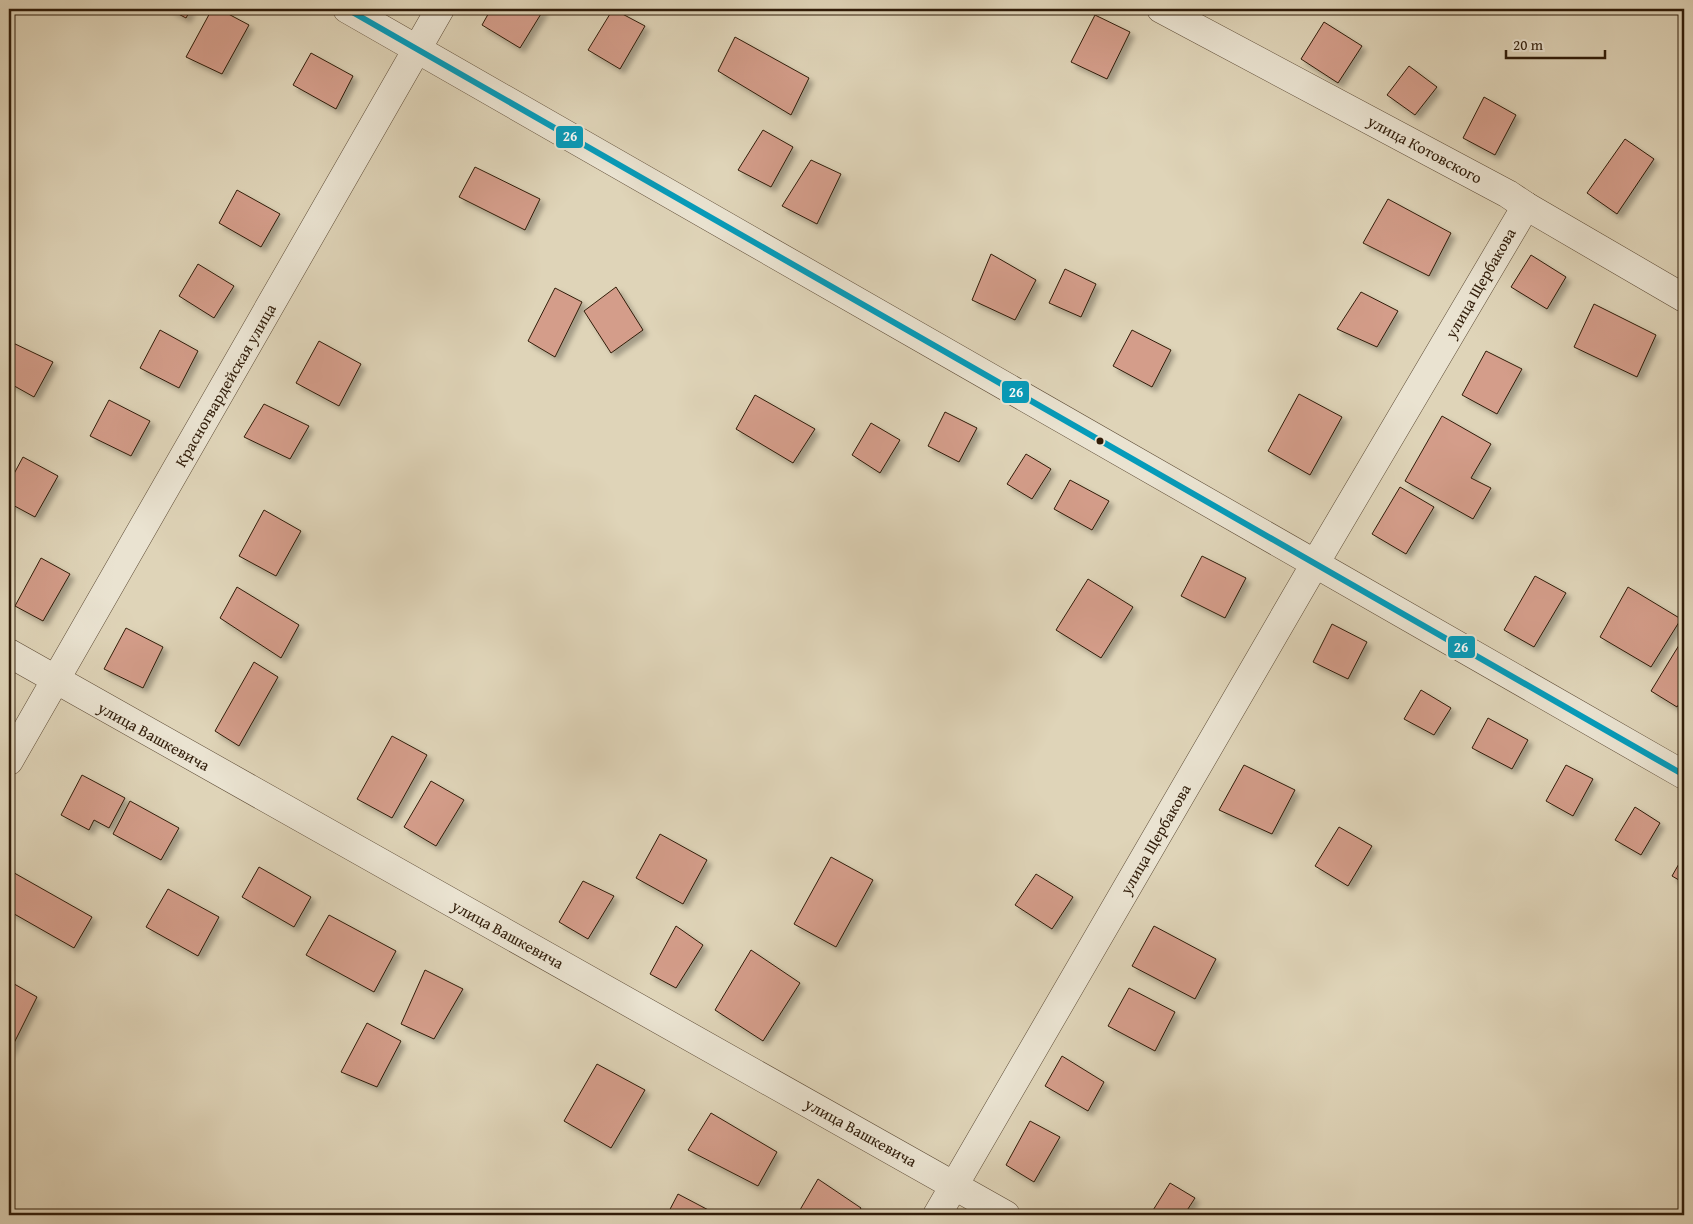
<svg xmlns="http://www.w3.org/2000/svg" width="1693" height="1224" viewBox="0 0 1693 1224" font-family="'Gentium Book Plus',serif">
<defs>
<filter id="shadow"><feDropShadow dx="4.5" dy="4.5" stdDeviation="2.5" flood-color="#0004"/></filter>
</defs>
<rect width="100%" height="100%" fill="#dfd4b8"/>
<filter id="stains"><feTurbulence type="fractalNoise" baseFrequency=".004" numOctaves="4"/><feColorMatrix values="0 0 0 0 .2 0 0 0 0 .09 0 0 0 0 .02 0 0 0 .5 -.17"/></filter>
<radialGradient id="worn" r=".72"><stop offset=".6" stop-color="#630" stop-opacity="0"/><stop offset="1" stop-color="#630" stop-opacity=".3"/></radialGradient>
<g fill="#d49d8a" stroke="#301c09" filter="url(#shadow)">
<path d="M169,9H191L186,18Z"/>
<path d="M212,9H219L249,25L222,74L186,57Z"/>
<path d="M491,9H544L520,48L482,25Z"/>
<path d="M613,9L645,26L620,69L588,50Z"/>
<path d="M1095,15L1130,32L1107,79L1071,62Z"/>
<path d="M1324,22L1362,46L1338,83L1301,59Z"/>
<path d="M735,37L809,78L791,115L718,71Z"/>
<path d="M311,53L353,76L336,109L293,85Z"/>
<path d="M1409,66L1437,87L1415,115L1387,95Z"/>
<path d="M1484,97L1516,115L1495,155L1463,138Z"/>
<path d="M763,130L793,147L771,187L738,170Z"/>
<path d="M1625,139L1654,159L1617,214L1587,193Z"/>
<path d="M811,160L841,174L817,224L782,206Z"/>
<path d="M475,167L540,199L525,230L459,197Z"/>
<path d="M237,190L280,214L261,247L219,223Z"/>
<path d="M1388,199L1451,233L1429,276L1363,243Z"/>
<path d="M991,254L1036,280L1015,320L972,300Z"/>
<path d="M1531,255L1566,277L1547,309L1511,287Z"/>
<path d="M198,264L234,286L214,318L179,296Z"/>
<path d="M1065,269L1096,284L1081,317L1049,303Z"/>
<path d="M616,287L643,330L611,353L584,311Z"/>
<path d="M555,288L582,302L555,357L528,341Z"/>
<path d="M1361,292L1398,311L1377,347L1337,329Z"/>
<path d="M1594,304L1656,335L1637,377L1574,347Z"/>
<path d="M160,330L198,351L179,388L140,368Z"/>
<path d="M1132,330L1171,350L1152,387L1113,366Z"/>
<path d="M319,341L361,364L339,406L296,383Z"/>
<path d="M11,342L53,362L34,397L9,383V346Z"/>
<path d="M1486,351L1522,369L1497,414L1462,395Z"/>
<path d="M1299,394L1342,417L1310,475L1268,451Z"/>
<path d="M755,395L815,429L793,463L736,429Z"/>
<path d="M109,400L150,421L131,456L90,436Z"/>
<path d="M264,404L309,426L290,459L244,437Z"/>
<path d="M945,412L977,428L959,462L928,446Z"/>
<path d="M1442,416L1491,444L1471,478L1491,488L1473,519L1405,481Z"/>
<path d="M871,423L900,440L880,473L852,455Z"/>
<path d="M1026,454L1051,469L1032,499L1007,484Z"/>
<path d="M23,457L58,476L35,517L9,503V483Z"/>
<path d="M1070,480L1109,501L1092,530L1054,509Z"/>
<path d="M1400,487L1434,507L1406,554L1372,534Z"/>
<path d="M264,510L301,531L276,576L239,556Z"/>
<path d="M1202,556L1246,578L1225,618L1181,596Z"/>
<path d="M41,558L70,574L43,621L15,606Z"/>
<path d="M1535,576L1566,593L1534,647L1504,630Z"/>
<path d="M1088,579L1133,607L1101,658L1056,630Z"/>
<path d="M237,587L299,625L281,658L220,618Z"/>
<path d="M1628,587L1681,619L1651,667L1600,637Z"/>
<path d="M1332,624L1367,642L1348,679L1313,662Z"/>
<path d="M126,628L163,647L143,688L104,669Z"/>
<path d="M1684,637V696L1677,707L1651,691Z"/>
<path d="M254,662L278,677L239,746L215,731Z"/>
<path d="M1421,690L1451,708L1434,735L1404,719Z"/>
<path d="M1488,718L1528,740L1512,769L1472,748Z"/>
<path d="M392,736L427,755L392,818L357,799Z"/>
<path d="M1244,765L1295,790L1272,834L1219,810Z"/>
<path d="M1566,765L1593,779L1573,816L1546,801Z"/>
<path d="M82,775L125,798L109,828L94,820L89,830L61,815Z"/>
<path d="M431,781L464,800L436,846L404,827Z"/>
<path d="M130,801L179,828L161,860L113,834Z"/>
<path d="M1635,807L1660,823L1641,855L1615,840Z"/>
<path d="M1339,827L1372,846L1348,886L1315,866Z"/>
<path d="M660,834L707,860L683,904L636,878Z"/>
<path d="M1684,855V883L1672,876Z"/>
<path d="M831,857L873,880L836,947L794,924Z"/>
<path d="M259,867L311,897L294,927L242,897Z"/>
<path d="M9,870L92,917L74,948L9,911Z"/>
<path d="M1036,874L1073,897L1052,929L1015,905Z"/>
<path d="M583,881L614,896L588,939L559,922Z"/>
<path d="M168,889L219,917L198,956L146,927Z"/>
<path d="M329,915L396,951L374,992L306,955Z"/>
<path d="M676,926L703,945L676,988L650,974Z"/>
<path d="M1154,926L1216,959L1195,999L1132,966Z"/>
<path d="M751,950L800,983L763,1041L715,1010Z"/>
<path d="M425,970L463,989L434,1039L401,1024Z"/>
<path d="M9,981L37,997L9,1053Z"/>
<path d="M1129,988L1175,1012L1155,1051L1108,1026Z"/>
<path d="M367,1023L401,1041L377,1087L341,1072Z"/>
<path d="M1062,1056L1104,1082L1088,1111L1045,1086Z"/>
<path d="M597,1064L645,1090L611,1148L564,1121Z"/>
<path d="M711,1113L777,1152L758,1186L688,1150Z"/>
<path d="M1030,1121L1060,1137L1034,1182L1006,1165Z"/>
<path d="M818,1179L861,1208L857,1215H797Z"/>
<path d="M1170,1183L1195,1198L1184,1215H1150Z"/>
<path d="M678,1194L716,1214L715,1215H667Z"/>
</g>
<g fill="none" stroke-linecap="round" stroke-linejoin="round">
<g stroke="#5c4a35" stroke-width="29">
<g id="minor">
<path d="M347,9L1684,775"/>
<path d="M1161,9L1508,194L1526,206L1684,298"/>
<path d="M9,653L1006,1215"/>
<path d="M9,761L440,9"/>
<path d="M937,1215L1316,562L1526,206"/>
</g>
</g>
<use href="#minor" stroke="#eae3d1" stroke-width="28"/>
<g stroke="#eae3d1" stroke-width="10">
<path id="bus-1" d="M347,9L1684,775"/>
</g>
<use href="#bus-1" stroke="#059bba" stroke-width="6"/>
</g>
<circle fill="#301c09" stroke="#eae3d1" stroke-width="2" cx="1100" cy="441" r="4.5"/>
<g text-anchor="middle" stroke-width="4" stroke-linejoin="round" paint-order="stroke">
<g font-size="16" fill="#301c09" stroke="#eae3d1">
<text transform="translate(1425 149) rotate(28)" y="6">улица Котовского</text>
<text transform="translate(1480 283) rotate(-60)" y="6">улица Щербакова</text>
<text transform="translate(225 385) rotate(-60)" y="6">Красногвардейская улица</text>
<text transform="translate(154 736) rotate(29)" y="6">улица Вашкевича</text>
<text transform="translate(1155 839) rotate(-60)" y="6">улица Щербакова</text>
<text transform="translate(508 934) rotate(29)" y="6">улица Вашкевича</text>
<text transform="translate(861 1132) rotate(29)" y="6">улица Вашкевича</text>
</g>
</g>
<g stroke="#eae3d1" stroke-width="2">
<rect x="555" y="125" width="29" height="24" rx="5" fill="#059bba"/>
<rect x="1001" y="380" width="29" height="24" rx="5" fill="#059bba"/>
<rect x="1447" y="635" width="29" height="24" rx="5" fill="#059bba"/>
</g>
<g font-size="14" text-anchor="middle" font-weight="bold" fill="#fff">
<text x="570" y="141">26</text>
<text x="1016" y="397">26</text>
<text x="1461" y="652">26</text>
</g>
<rect width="1693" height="1224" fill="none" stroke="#dfd4b8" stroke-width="30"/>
<rect x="10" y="10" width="1673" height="1204" fill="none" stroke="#301c09" stroke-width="2.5"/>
<rect x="15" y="15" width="1663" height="1194" fill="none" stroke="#301c09"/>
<path d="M1506 50v8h99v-8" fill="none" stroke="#301c09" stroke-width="2.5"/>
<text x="1513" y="50" font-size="15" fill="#301c09" stroke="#eae3d1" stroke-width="4" paint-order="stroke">20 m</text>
<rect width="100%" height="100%" filter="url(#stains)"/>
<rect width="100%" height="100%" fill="url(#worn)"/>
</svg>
